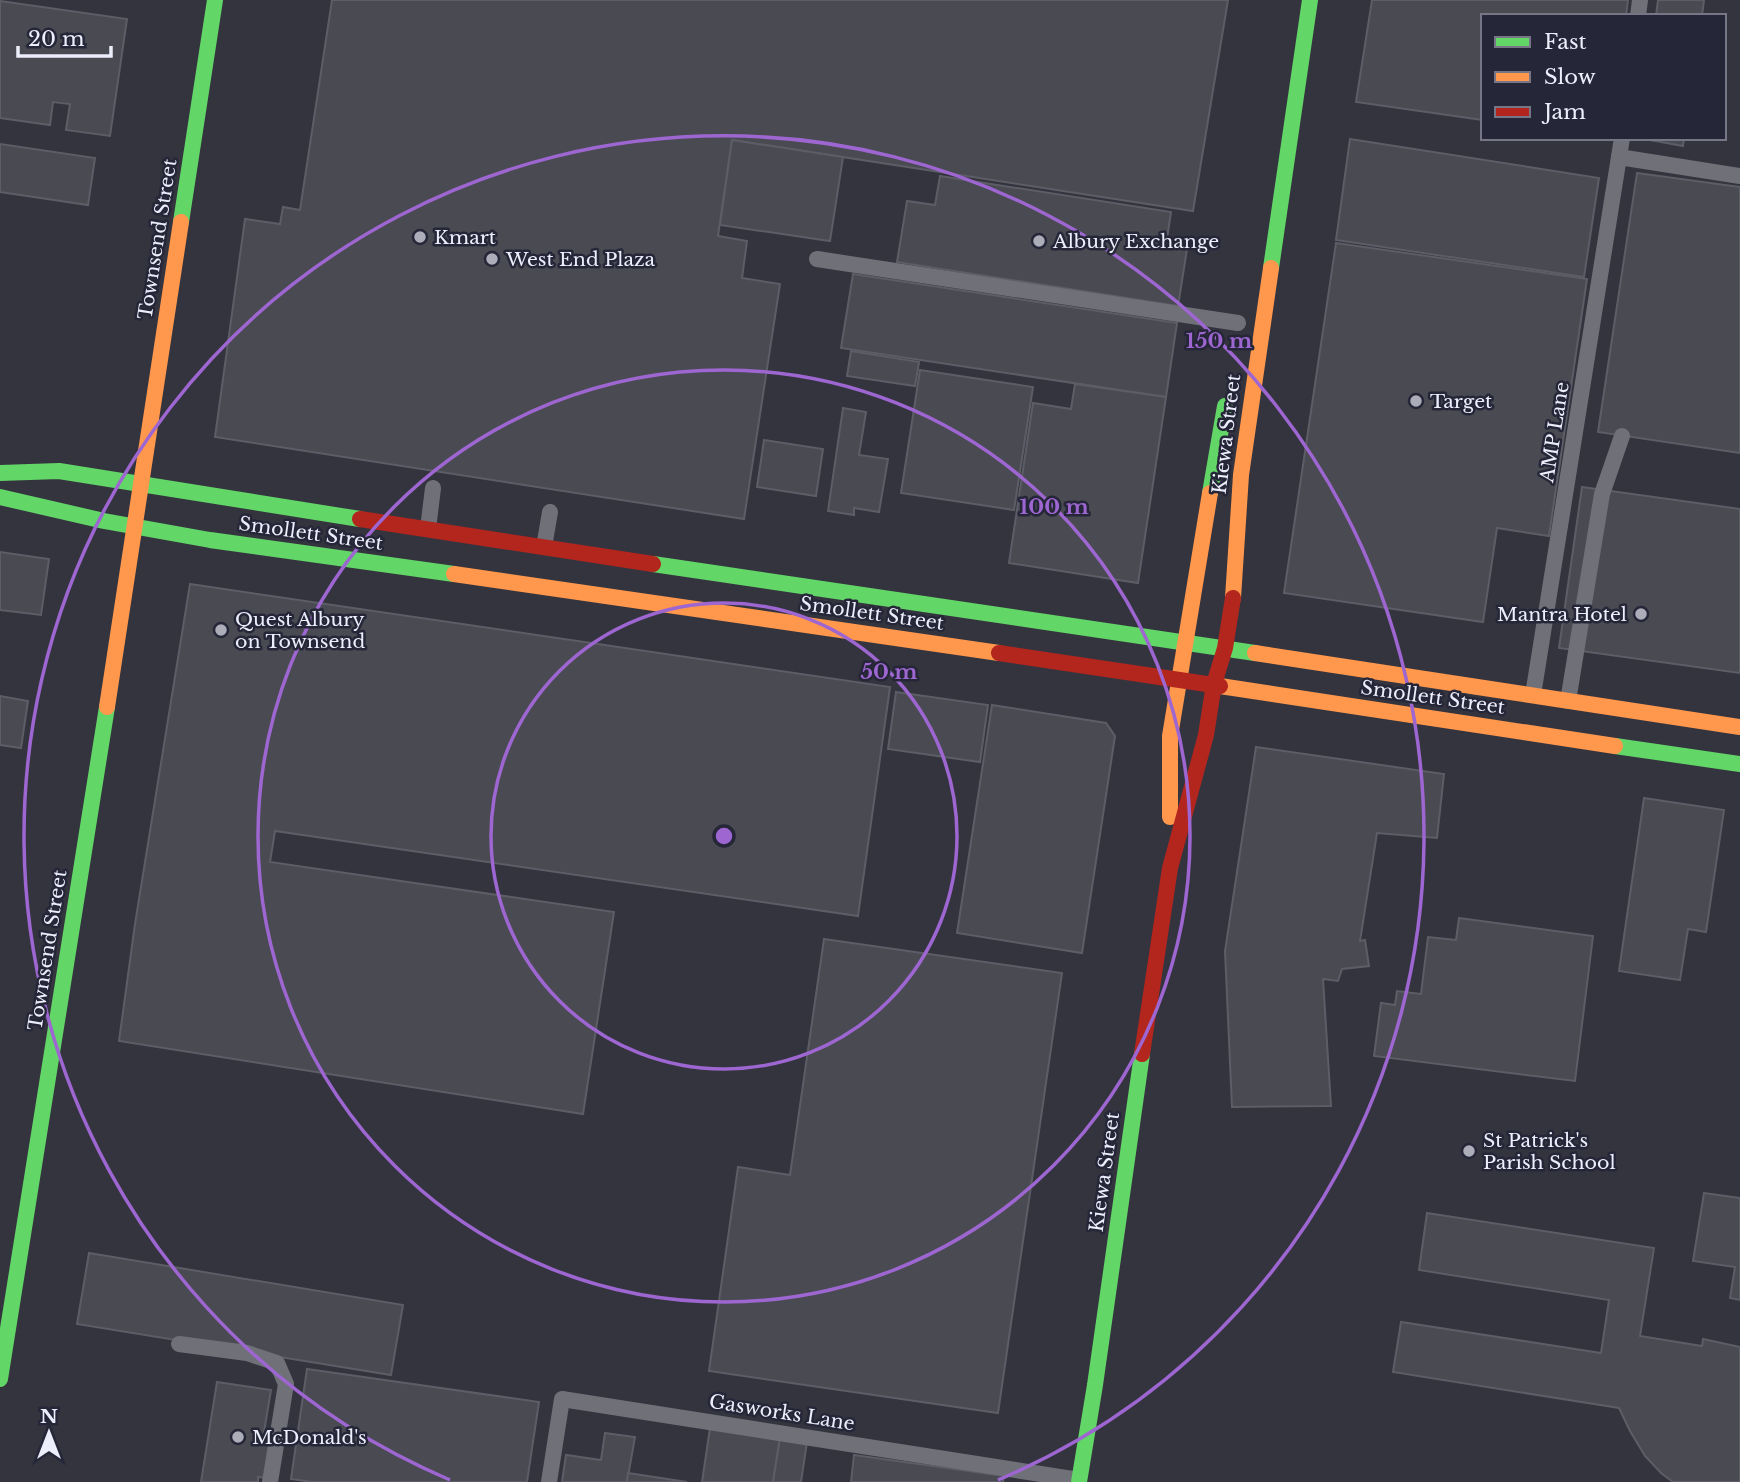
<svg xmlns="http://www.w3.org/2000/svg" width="1740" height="1482" viewBox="0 0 1740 1482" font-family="'Libre Baskerville',serif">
<rect width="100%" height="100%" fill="#34343f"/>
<g fill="#4a4a52" stroke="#5d5d67" stroke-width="2">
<path d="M332,0H1228L1193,211L732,140L718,236L747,241L742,278L780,284L744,519L215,437L245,219L280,224L283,207L300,210Z"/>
<path d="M1372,0H1628L1626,16H1483V120L1356,102Z"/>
<path d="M1658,0H1704L1702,16H1656Z"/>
<path d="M0,1L127,19L110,136L66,130L70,104L53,102L50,125L0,118Z"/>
<path d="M1639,138H1684L1683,146Z"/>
<path d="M1350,139L1599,178L1584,277L1336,240Z"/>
<path d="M732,140L843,157L830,241L720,225Z"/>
<path d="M0,144L95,158L88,205L0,192Z"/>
<path d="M1637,173L1740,187V453L1598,432Z"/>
<path d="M940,176L1171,212L1167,239L1188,243L1178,306L897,262L907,201L935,205Z"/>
<path d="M1336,243L1587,279L1549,536L1497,528L1483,622L1284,593Z"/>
<path d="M853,274L1177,323L1166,397L841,348Z"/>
<path d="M851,351L919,362L915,386L847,376Z"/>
<path d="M920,370L1033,387L1014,510L901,493Z"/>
<path d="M1075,384L1166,397L1138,583L1009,563L1033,403L1071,409Z"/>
<path d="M843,408L866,412L859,455L888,459L879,512L854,508V515L828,511Z"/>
<path d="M764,440L823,449L816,496L757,487Z"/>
<path d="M1582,487L1740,509V673L1559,648Z"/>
<path d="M0,552L49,559L41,615L0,610Z"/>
<path d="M190,584L890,687L858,916L275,831L270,862L614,912L583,1114L119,1041L135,924Z"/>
<path d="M896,692L988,705L980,762L888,749Z"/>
<path d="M0,696L28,701L21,748L0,745Z"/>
<path d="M992,705L1106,723L1115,736L1082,953L957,933Z"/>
<path d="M1256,747L1444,774L1437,838L1377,833L1360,941L1365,940L1369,966L1342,969L1338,981L1323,979L1331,1106L1232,1107L1225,951Z"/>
<path d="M1644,798L1724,810L1706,932L1688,929L1680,980L1619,971Z"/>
<path d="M1459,918L1593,936L1575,1081L1374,1056L1381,1003L1395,1005L1397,991L1421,994L1428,937L1456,940Z"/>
<path d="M824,939L1062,973L998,1413L709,1371L738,1167L790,1175Z"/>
<path d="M1704,1193L1740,1198V1300L1730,1298L1735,1267L1693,1261Z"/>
<path d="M1427,1213L1654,1248L1640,1336L1702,1346L1703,1339L1740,1347V1482H1673L1661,1473L1645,1456L1630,1431L1619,1408L1393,1372L1401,1322L1601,1353L1609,1300L1419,1270Z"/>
<path d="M89,1253L403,1305L391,1375L77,1324Z"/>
<path d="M307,1369L539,1402L527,1482H312L291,1479Z"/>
<path d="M217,1382L271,1390L264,1432L273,1434L266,1478L258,1477V1482H201Z"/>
<path d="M710,1428L780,1438L773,1482H702Z"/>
<path d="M605,1433L635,1437L627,1482H562L566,1455L601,1460Z"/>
<path d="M780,1438L807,1442L801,1482H773Z"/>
<path d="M854,1455L1004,1476L1003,1482H851Z"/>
<path d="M628,1473L687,1482H627Z"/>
</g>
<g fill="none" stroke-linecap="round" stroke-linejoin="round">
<g stroke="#6f7078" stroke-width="16">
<path d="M1638,16L1640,0"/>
<path d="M1619,157L1740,176"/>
<path d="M817,259L1238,323"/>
<path d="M428,529L433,488"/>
<path d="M544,547L550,512"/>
<path d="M1533,695L1622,138"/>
<path d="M1568,701L1602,494L1622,436"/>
<path d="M179,1344L247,1353L277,1363L286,1384L270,1482"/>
<path d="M549,1482L562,1399L1079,1480"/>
</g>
<g stroke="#63d668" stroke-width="16">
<path d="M181,222L215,0"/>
<path d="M1271,268L1310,0"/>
<path d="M0,473L59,471L360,519"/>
<path d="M1210,493L1225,406"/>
<path d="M0,497L104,521L210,540L454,574"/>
<path d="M653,564L1255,653"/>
<path d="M1615,746L1740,764"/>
<path d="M0,1379L107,707"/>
<path d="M1079,1482L1095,1385L1142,1054"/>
</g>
<g stroke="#ff974d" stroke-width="16">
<path d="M454,574L999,653"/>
<path d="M1233,598L1241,475L1271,268"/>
<path d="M1255,653L1740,727"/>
<path d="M1220,686L1615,746"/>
<path d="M107,707L181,222"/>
<path d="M1170,817V736L1210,493"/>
</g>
<g stroke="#b3261e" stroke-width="16">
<path d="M360,519L653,564"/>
<path d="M999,653L1220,686"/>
<path d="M1142,1054L1170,868L1206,735L1214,684L1225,648L1233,598"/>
</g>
</g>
<g fill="none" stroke="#9d66d1" stroke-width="3.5">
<circle cx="724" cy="836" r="233"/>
<circle cx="724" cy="836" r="466"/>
<path d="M450 1480A700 700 0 1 1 998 1480"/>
</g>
<g fill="#acadb9" stroke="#262639" stroke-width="2.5">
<circle cx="420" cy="237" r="7"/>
<circle cx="1039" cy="241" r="7"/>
<circle cx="492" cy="259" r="7"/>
<circle cx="1416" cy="401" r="7"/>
<circle cx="1641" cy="614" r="7"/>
<circle cx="221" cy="630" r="7"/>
<circle cx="1469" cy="1151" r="7"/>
<circle cx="238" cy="1437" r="7"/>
</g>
<g text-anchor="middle" stroke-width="5" stroke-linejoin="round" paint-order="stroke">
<g font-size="19" fill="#edeefb" stroke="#262639" text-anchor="start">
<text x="434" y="244">Kmart</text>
<text x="1053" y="248">Albury Exchange</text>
<text x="506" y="266">West End Plaza</text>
<text x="1430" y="408">Target</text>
<text x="1627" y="621" text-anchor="end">Mantra Hotel</text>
<text x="235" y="626">Quest Albury<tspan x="235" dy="22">on Townsend</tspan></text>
<text x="1483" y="1147">St Patrick's<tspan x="1483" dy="22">Parish School</tspan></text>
<text x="252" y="1444">McDonald's</text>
</g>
<g font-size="19" fill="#edeefb" stroke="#262639">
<text transform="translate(157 239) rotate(-81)" y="7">Townsend Street</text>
<text transform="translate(1554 432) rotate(-81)" y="7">AMP Lane</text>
<text transform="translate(1226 434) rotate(-83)" y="7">Kiewa Street</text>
<text transform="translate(311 533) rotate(8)" y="7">Smollett Street</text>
<text transform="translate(872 613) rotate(8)" y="7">Smollett Street</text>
<text transform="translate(1433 697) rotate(8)" y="7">Smollett Street</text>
<text transform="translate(47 950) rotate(-81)" y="7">Townsend Street</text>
<text transform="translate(1104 1172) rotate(-82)" y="7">Kiewa Street</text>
<text transform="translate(782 1412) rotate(9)" y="7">Gasworks Lane</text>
</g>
</g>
<circle cx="724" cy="836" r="10" fill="#9d66d1" stroke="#262639" stroke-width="3.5"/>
<g font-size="21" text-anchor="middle" font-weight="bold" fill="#9d66d1" stroke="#262639" stroke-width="5" stroke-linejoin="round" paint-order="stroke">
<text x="1219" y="348">150 m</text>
<text x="1054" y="514">100 m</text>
<text x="889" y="679">50 m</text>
</g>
<rect x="1481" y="14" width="245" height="126" fill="#262639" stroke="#767687" stroke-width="2"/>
<rect x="1495" y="37" width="35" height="10" fill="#63d668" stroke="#767687" stroke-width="2"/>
<text x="1544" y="49" font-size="21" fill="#edeefb">Fast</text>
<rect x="1495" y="72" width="35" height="10" fill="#ff974d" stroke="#767687" stroke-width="2"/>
<text x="1544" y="84" font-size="21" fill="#edeefb">Slow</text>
<rect x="1495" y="107" width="35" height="10" fill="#b3261e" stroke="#767687" stroke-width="2"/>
<text x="1544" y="119" font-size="21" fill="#edeefb">Jam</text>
<g transform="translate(49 1433)" stroke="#262639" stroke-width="5" paint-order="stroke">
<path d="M0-5L12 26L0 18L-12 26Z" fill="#edeefb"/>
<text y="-10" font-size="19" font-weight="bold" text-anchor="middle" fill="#edeefb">N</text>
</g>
<path d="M18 46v10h93v-10" fill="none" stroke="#edeefb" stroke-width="3.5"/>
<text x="28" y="46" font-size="21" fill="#edeefb" stroke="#262639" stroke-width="5" paint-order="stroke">20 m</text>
</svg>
